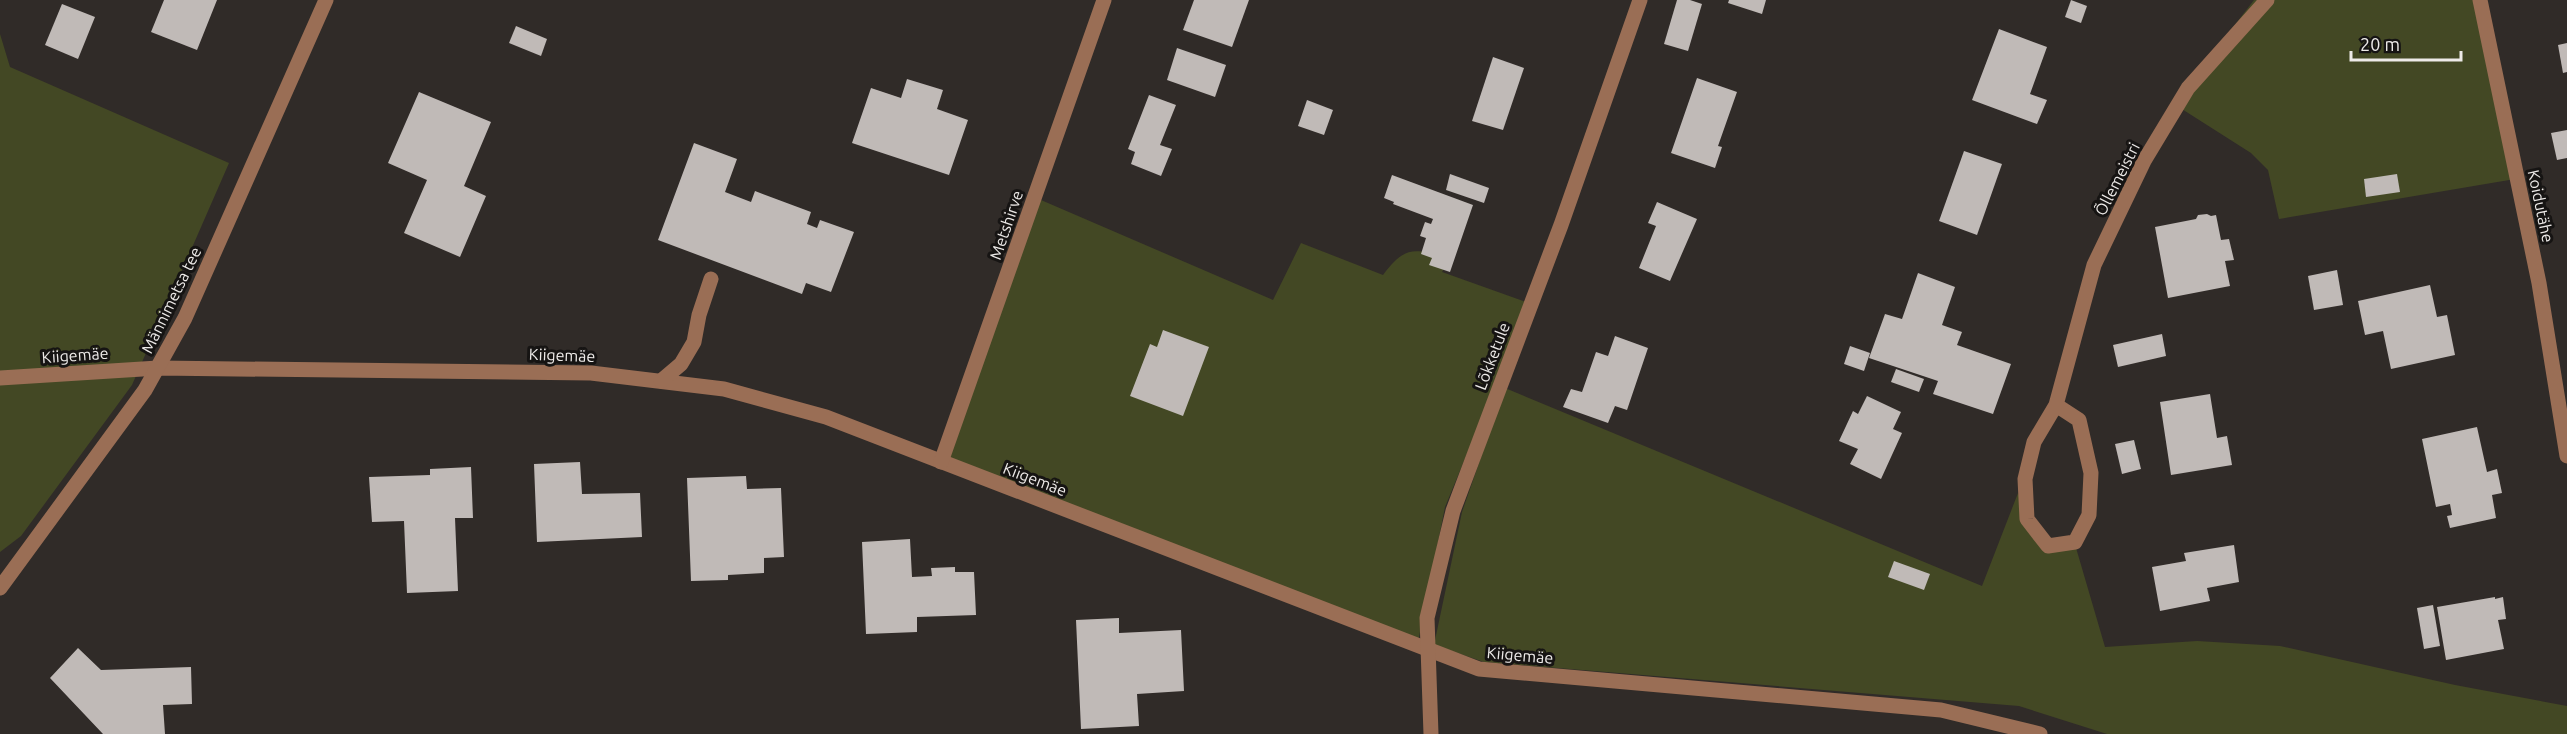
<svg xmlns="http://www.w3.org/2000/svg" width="2567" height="734" viewBox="0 0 2567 734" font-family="Ubuntu,sans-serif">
<rect width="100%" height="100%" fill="#302b28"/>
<g fill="#434824">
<path d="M2254,0H2479L2521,178L2279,219L2268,170L2251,153L2174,104Z"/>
<path d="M0,34L10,67L229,163L132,385L21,536L0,552Z"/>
<path d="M1034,197L1273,300L1301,243L1383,275C1406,244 1416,249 1450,259L1442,272L1526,302L1502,369L1445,507L1418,642L940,464Z"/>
<path d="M1505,388L1982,586L2018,493L2033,528L2052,543L2074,541L2105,647L2197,641L2280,646L2455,685L2567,706V734H2107L2019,706L1484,662L1434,645L1462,512Z"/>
</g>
<g fill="#c0bab7">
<path d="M164,0H217L197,50L151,32Z"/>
<path d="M1194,0H1249L1232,47L1183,30Z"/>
<path d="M1677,0H1690L1702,4L1688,51L1664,44Z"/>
<path d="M1729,0H1766L1762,14L1728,3Z"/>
<path d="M2071,0L2087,6L2081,23L2065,17Z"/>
<path d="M62,4L95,17L78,59L45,45Z"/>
<path d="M516,26L547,39L541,56L509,43Z"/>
<path d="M1999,29L2047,47L2030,94L2047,100L2037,124L1972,100Z"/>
<path d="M2567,43V72L2563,73L2558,45Z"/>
<path d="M1177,48L1226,65L1215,97L1167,80Z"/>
<path d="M1493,57L1524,68L1503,130L1472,121Z"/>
<path d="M1697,78L1737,92L1718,146L1722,147L1715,168L1671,153Z"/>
<path d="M907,79L943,90L937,109L968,120L949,175L852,143L871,88L901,98Z"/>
<path d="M419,92L491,122L464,186L486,196L460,257L404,233L427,180L388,163Z"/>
<path d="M1149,95L1176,105L1160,145L1172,149L1161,176L1131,164L1135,152L1128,149Z"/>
<path d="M1307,100L1333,110L1324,135L1298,126Z"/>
<path d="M2567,130V158L2557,160L2551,133Z"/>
<path d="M694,143L737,159L725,192L751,202L755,191L811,212L807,224L817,228L820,220L854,232L831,292L806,283L802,294L658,240Z"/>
<path d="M1964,151L2002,164L1977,235L1939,221Z"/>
<path d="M1450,174L1489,188L1484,203L1446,190Z"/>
<path d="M2397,174L2400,192L2366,197L2364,179Z"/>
<path d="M1392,175L1473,205L1450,272L1429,265L1432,258L1421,254L1426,238L1420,236L1425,222L1431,224L1433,219L1393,204L1394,202L1384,198Z"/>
<path d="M1657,202L1697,219L1670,281L1639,268L1656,226L1648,223Z"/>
<path d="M2207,214L2211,216L2216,215L2221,240L2229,239L2234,260L2225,261L2230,286L2168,298L2155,227L2196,219L2198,215Z"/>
<path d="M2337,270L2343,305L2314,310L2308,276Z"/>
<path d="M1918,273L1955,287L1942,325L1962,332L1957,345L2011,364L1993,414L1933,394L1938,381L1869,358L1885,314L1902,319Z"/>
<path d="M2430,285L2437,317L2447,315L2455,355L2391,369L2383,331L2365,335L2358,301Z"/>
<path d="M1163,330L1209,347L1183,416L1130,396L1150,344L1157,347Z"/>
<path d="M2162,334L2166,356L2118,367L2113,345Z"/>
<path d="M1615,336L1648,348L1627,410L1615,406L1608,423L1563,407L1571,389L1582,392L1596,352L1608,356Z"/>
<path d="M1850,346L1870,353L1864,371L1844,364Z"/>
<path d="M1896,369L1924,379L1919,392L1891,382Z"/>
<path d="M2210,394L2217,438L2227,436L2232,465L2171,475L2160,402Z"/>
<path d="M1867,396L1901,412L1893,429L1902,433L1881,479L1850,464L1858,449L1839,441L1853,411L1858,414Z"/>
<path d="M2477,427L2487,472L2497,469L2502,493L2492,495L2496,518L2450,528L2447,516L2452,515L2450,504L2436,507L2422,439Z"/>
<path d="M2134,440L2141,469L2122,474L2115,444Z"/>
<path d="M580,462L582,494L640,493L642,537L537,542L534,464Z"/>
<path d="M471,467L473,518H455L458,591L407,593L404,521L372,522L369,477L430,475V469Z"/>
<path d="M746,476L747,489L781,488L784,557L764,558V573L728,575V580L691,581L687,478Z"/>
<path d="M910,539L912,577L932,576L931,568L955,567V572H974L976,615L917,617V632L866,634L862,542Z"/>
<path d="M2234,545L2239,582L2207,588L2210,601L2160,611L2152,567L2186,561L2184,553Z"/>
<path d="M1894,561L1930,574L1924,590L1888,577Z"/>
<path d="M2495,597V599L2503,597L2506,619L2498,620L2504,649L2446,660L2437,607Z"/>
<path d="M2433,605L2440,646L2424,649L2417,608Z"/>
<path d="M1119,618V633L1181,630L1184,691L1137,694L1139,726L1081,729L1076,620Z"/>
<path d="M78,648L101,670L191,667L192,704L163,705L165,734H103L50,678Z"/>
</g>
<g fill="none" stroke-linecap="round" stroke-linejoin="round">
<g stroke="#9a6e55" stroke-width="15">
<path d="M2480,0L2539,283L2567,456"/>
<path d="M0,378L158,368L591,373L724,389L826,417L1479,669L1941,710L2040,734"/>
<path d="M661,381L681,364L694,342L699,315L711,279"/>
<path d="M2056,405L2079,420L2091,473L2089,515L2075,542L2048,546L2027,519L2025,479L2034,442L2056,405L2094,265L2144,161L2188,88L2267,0"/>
<path d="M941,462L1104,0"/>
<path d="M0,588L145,390L185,318L326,0"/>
<path d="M1431,734L1427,618L1453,511L1561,225L1640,0"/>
</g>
</g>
<g text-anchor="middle" stroke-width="6" stroke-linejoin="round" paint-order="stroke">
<g font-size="16" fill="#edeae8" stroke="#161413">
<text transform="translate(2117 179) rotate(-63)" y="6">Õllemeistri</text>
<text transform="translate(2541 206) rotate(78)" y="6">Koidutähe</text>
<text transform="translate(1006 225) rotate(-71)" y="6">Metshirve</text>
<text transform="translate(171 300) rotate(-64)" y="6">Männimetsa tee</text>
<text transform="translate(75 355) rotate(-4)" y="6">Kiigemäe</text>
<text transform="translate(562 355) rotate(2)" y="6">Kiigemäe</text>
<text transform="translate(1492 356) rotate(-69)" y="6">Lõkketule</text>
<text transform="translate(1035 479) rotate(21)" y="6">Kiigemäe</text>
<text transform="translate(1520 655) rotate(5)" y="6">Kiigemäe</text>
</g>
</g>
<path d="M2351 51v9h110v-9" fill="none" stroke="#edeae8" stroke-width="3"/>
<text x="2360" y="51" font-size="18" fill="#edeae8" stroke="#161413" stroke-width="4.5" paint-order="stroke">20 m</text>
</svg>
